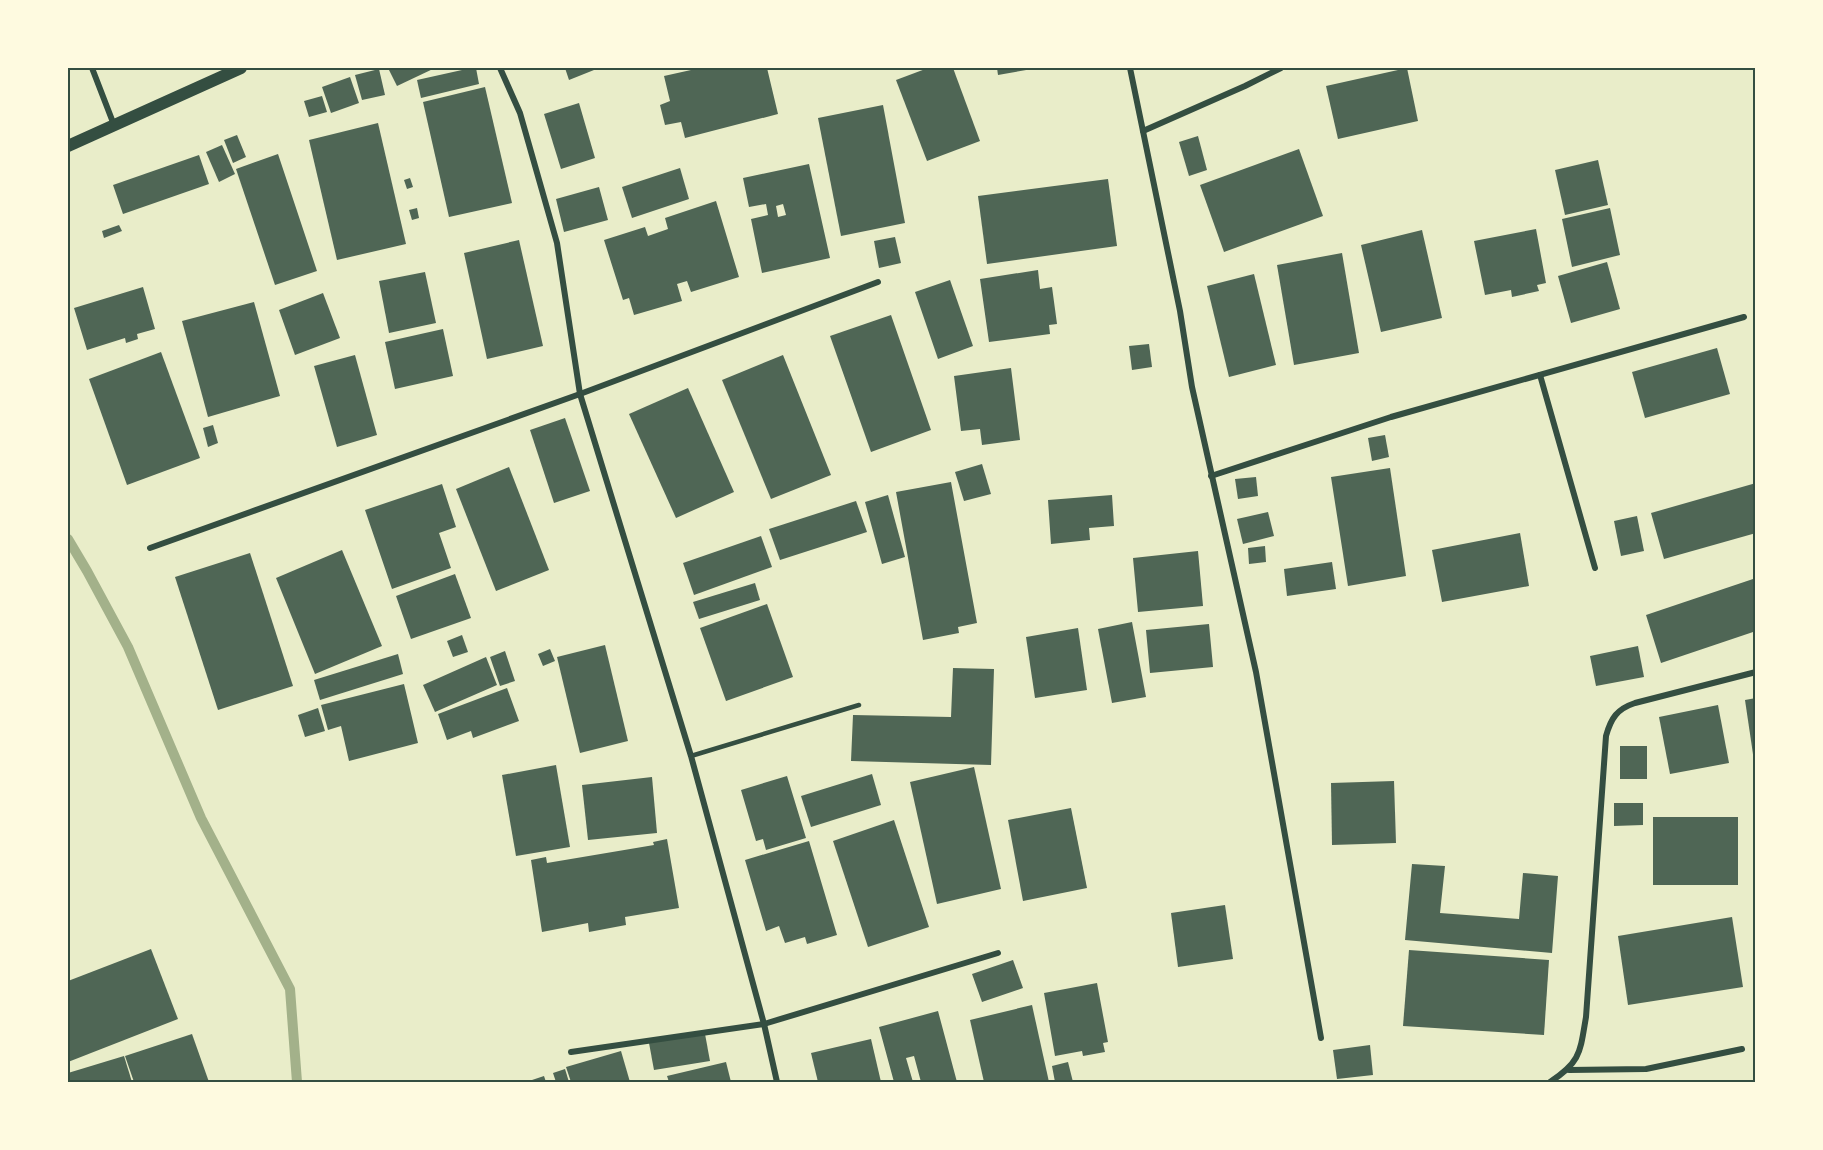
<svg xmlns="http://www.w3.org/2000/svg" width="1823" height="1150" viewBox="0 0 1823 1150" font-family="Roboto,sans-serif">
<rect width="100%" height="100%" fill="#e9edc9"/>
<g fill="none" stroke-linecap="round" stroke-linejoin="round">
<path stroke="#a3b18a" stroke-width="10" d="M68,539L87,571L128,647L201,818L290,989L297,1082"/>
</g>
<g fill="#4f6655" fill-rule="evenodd">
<path d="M388,68H435L397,86Z"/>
<path d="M471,68H476L479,84L421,98L417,80Z"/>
<path d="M565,68H599L569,80Z"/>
<path d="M700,68H767L778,114L685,138L681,122L665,125L660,105L670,101L664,76Z"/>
<path d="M928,68H953L980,141L927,161L896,80Z"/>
<path d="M997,68H1032V69L998,75Z"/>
<path d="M1407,68L1418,121L1338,139L1326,86Z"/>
<path d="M379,69L385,95L362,100L355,75Z"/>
<path d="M350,77L359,103L331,113L322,87Z"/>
<path d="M485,87L512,203L449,217L423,102Z"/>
<path d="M322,96L327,112L309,117L304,101Z"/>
<path d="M579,103L595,158L561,169L544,114Z"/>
<path d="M883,105L905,223L841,236L818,118Z"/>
<path d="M378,123L406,244L337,260L309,140Z"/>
<path d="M237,135L246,157L233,163L224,140Z"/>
<path d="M1198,136L1207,170L1189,176L1179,142Z"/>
<path d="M222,145L235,174L219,182L206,152Z"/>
<path d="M1299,149L1323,216L1224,252L1200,185Z"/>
<path d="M278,154L317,271L275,285L236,169Z"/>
<path d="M199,155L209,184L123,214L113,185Z"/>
<path d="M1598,160L1608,205L1565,215L1555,170Z"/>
<path d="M809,164L830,258L762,273L751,219L768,215L766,204L749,207L743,178ZM783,204L786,215L778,217L776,206Z"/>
<path d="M680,168L689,199L632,218L622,187Z"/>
<path d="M410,178L413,187L407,189L404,180Z"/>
<path d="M1108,179L1117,246L987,264L978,196Z"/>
<path d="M599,187L608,220L564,232L556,199Z"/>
<path d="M716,201L739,277L691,292L687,281L677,284L682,301L634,315L629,298L623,300L604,240L645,227L648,236L668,229L665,218Z"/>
<path d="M417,208L419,218L412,220L409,210Z"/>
<path d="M1610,208L1620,255L1572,267L1562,219Z"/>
<path d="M119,225L122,231L104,238L102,231Z"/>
<path d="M1536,229L1546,283L1537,285L1539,291L1512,297L1511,290L1485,295L1474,241Z"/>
<path d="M1422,230L1442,318L1381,332L1361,245Z"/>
<path d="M895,237L901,263L879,268L874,241Z"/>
<path d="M519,240L543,346L487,359L464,253Z"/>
<path d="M1342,253L1359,353L1294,365L1277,265Z"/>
<path d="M1607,262L1620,309L1571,323L1558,276Z"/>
<path d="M1038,270L1040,289L1052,287L1057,324L1049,325L1050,334L989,342L980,279Z"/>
<path d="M425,272L436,323L389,333L379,281Z"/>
<path d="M1254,274L1276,365L1229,377L1207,286Z"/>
<path d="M950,280L973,346L938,359L915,292Z"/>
<path d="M143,287L155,329L137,334L138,339L126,343L125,338L87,350L74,308Z"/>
<path d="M323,293L340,338L295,355L279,310Z"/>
<path d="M254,302L280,396L208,417L182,321Z"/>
<path d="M891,315L931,430L871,452L830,336Z"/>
<path d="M443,329L453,376L395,389L385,342Z"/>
<path d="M1149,344L1152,367L1132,370L1129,346Z"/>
<path d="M1717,348L1730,394L1645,418L1632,372Z"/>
<path d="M161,352L200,458L127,485L89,379Z"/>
<path d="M355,355L377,435L337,447L314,366Z"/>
<path d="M783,355L831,475L771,499L722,380Z"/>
<path d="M1011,368L1020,440L982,445L980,429L961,431L954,376Z"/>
<path d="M688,388L734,492L676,518L629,414Z"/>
<path d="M565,418L590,491L554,503L530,430Z"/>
<path d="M213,425L218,443L208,447L203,428Z"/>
<path d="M1385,435L1389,457L1372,461L1368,438Z"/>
<path d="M982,464L991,494L964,501L955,472Z"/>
<path d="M509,467L549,570L496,591L456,489Z"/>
<path d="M1390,468L1406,576L1348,586L1331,477Z"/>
<path d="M1256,477L1258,496L1238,499L1235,479Z"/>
<path d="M951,482L977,623L958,627L959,633L923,640L896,492Z"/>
<path d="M1756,483V533L1664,559L1651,513Z"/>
<path d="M442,484L456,527L439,533L451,568L392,589L365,510Z"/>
<path d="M888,495L905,557L882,564L865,502Z"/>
<path d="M1112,495L1114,526L1089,528L1090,540L1051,544L1048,500Z"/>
<path d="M856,501L867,532L780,560L769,529Z"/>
<path d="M1268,512L1274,536L1243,544L1237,519Z"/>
<path d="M1637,516L1644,551L1621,556L1614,521Z"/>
<path d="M1520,533L1529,586L1442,602L1432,550Z"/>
<path d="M761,536L772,567L694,595L683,563Z"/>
<path d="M1265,546L1266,562L1249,564L1248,548Z"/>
<path d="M342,550L382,646L315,674L276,578Z"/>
<path d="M1198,551L1203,606L1138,612L1133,558Z"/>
<path d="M250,553L293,686L218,710L175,577Z"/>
<path d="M1332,562L1336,589L1287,596L1284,569Z"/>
<path d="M455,574L471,618L411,639L396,596Z"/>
<path d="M1756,578V631L1661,663L1646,615Z"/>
<path d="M755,583L760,600L699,619L693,602Z"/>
<path d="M767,604L793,677L726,701L700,628Z"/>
<path d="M1132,622L1146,697L1112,703L1098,629Z"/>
<path d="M1209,624L1213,667L1150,673L1146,630Z"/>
<path d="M1078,628L1087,690L1035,698L1026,637Z"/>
<path d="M462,635L468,652L453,657L447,641Z"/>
<path d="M605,645L628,741L580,753L557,657Z"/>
<path d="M1638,646L1644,677L1596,686L1590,656Z"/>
<path d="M550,649L555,661L543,666L538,654Z"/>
<path d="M505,651L515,681L500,686L490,657Z"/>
<path d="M398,654L403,674L320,700L314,680Z"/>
<path d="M486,657L497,685L435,712L423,685Z"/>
<path d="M953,668L994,669L991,765L851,761L853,715L951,717Z"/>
<path d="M404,684L418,743L349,761L341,726L328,730L321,705Z"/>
<path d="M507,688L519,721L473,738L471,731L447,740L438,714Z"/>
<path d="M1756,698V761H1754L1745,700Z"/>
<path d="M1718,705L1729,763L1670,774L1659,717Z"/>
<path d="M318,708L325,731L305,737L298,715Z"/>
<rect x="1620" y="746" width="27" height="33"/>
<path d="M556,765L570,847L516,856L502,775Z"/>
<path d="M974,767L1001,889L937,904L910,782Z"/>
<path d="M872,774L881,805L811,827L801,796Z"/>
<path d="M787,776L806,838L766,850L763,839L756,841L741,790Z"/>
<path d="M652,777L657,833L588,840L582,785Z"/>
<path d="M1394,781L1396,843L1332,845L1331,783Z"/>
<path d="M1614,803H1643V825L1614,826Z"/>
<path d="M1071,808L1087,888L1023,901L1008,820Z"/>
<rect x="1653" y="817" width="85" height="68"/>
<path d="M894,820L929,927L868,947L833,841Z"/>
<path d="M667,839L679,908L625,917L626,925L589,932L588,923L542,932L531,860L546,857L547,863L654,845L653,842Z"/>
<path d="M809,841L837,935L807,944L805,937L785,943L779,926L766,931L745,860Z"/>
<path d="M1412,864L1445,866L1440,913L1519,919L1523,873L1558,876L1552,953L1405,940Z"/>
<path d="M1225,905L1233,959L1178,967L1171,913Z"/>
<path d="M1732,917L1743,987L1628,1005L1618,936Z"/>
<path d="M151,949L178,1019L68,1062V981Z"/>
<path d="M1409,950L1549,960L1544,1035L1403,1026Z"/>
<path d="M1013,960L1023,988L982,1002L972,974Z"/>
<path d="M1097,983L1108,1042L1103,1043L1105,1052L1083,1056L1082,1051L1055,1056L1044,993Z"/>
<path d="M1032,1005L1049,1082H984L970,1020Z"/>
<path d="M938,1011L957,1082H921L914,1056L906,1058L913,1082H894L879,1027Z"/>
<path d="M192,1034L209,1082H134L125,1056Z"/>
<path d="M705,1034L710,1061L654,1070L649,1043Z"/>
<path d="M871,1039L881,1082H818L811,1053Z"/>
<path d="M1370,1045L1373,1075L1337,1079L1333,1050Z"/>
<path d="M621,1051L630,1082H571L566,1067Z"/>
<path d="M124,1056L132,1082H68V1073Z"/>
<path d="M726,1062L731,1082H669L667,1076Z"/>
<path d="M1068,1062L1073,1082H1055L1052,1066Z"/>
<path d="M565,1069L569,1082H556L553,1073Z"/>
<path d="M544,1076L546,1082H526Z"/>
</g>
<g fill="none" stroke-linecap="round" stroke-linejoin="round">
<path stroke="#344e41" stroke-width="4.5" d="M691,756L859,705"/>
<g stroke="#344e41" stroke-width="6">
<path d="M92,68L114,125"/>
<path d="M500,68L520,113L557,243L580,394L691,756L764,1024L777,1082"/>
<path d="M1130,68L1180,311L1192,387L1256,672L1321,1038"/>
<path d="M1143,131L1245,86L1281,68"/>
<path d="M1540,375L1595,568"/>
<path d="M1211,476L1391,417L1744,317"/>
<path d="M150,548L580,394L878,282"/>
<path d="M571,1052L764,1024L998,953"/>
<path d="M1569,1070L1646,1069L1742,1049"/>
<path d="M1550,1082C1581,1062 1580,1052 1586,1017L1606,736C1611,718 1617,709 1635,703L1756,672"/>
</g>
<path stroke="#344e41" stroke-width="12" d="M68,146L241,68"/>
</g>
<rect width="1823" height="1150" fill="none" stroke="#fefae0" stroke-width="138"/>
<rect x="69" y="69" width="1685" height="1012" fill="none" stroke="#344e41" stroke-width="2"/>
</svg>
